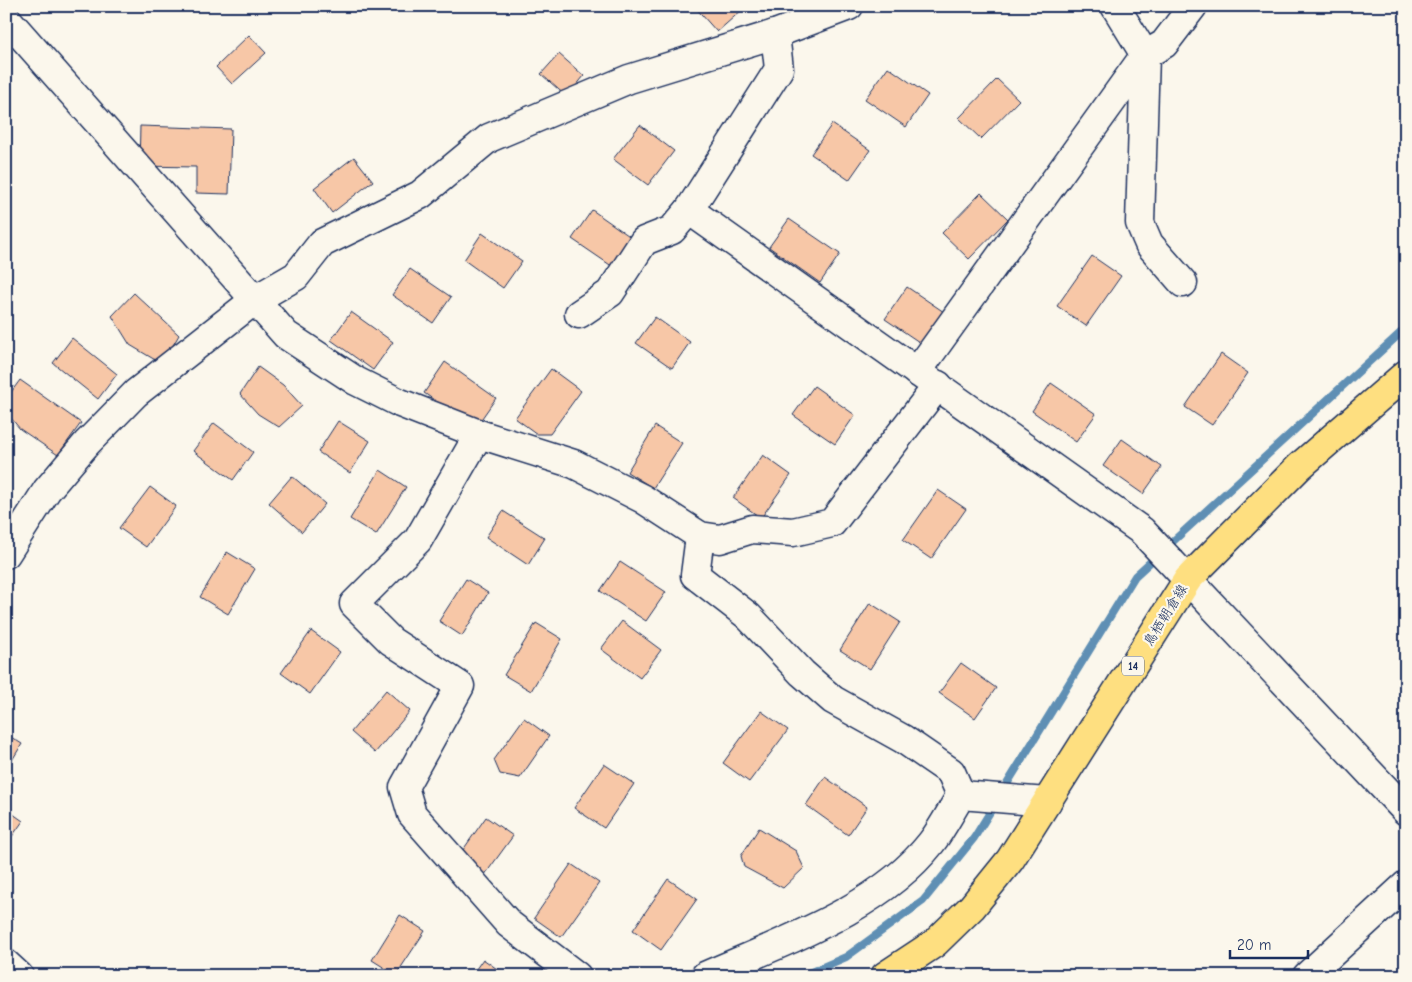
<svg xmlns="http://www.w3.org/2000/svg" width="1412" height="982" viewBox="0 0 1412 982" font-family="'Comic Neue','Klee One',sans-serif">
<rect width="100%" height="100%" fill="#fbf7ec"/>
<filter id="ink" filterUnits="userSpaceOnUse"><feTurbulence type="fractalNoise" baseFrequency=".02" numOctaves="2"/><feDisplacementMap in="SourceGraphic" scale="10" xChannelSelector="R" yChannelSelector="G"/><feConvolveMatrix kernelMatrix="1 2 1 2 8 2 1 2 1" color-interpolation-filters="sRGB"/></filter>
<g filter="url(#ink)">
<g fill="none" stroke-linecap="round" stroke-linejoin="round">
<g stroke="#5f8fb4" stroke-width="8">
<path d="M1002,792L1135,576L1406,328"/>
<path d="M802,976L846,957L923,901L974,838L995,804"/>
</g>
</g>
<g fill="#f7c7a7" stroke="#1b2f5e">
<path d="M694,6H741L743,9L717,32Z"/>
<path d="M249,35L266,53L232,84L216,67Z"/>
<path d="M559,54L584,76L567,97L541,74Z"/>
<path d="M888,67L928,95L906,127L865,99Z"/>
<path d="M997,79L1019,100L981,139L959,118Z"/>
<path d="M832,124L870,150L849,180L811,154Z"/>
<path d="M640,125L674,151L648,185L613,159Z"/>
<path d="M140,126L231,129L229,194L196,193V167L139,166Z"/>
<path d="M354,157L373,181L332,213L314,188Z"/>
<path d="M981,193L1008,219L969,259L942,233Z"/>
<path d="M592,210L635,240L616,269L572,239Z"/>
<path d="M789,219L840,254L820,283L769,247Z"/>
<path d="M482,233L522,261L503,288L464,260Z"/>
<path d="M1092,256L1121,276L1086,326L1057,306Z"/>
<path d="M410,269L451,297L433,323L392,295Z"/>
<path d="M907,287L947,314L925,346L885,319Z"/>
<path d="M134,293L179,335L162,364L130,345L112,316Z"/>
<path d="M351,312L393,342L373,370L331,340Z"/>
<path d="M655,317L690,342L672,368L636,343Z"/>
<path d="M72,338L117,374L98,399L53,363Z"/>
<path d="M1221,354L1248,373L1212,425L1185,407Z"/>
<path d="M445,362L496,398L475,428L424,393Z"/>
<path d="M258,367L283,385L302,406L279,427L258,414L240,394Z"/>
<path d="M551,369L581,391L550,434H537L515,418Z"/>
<path d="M20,380L81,423L58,455L20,429L6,412V399Z"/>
<path d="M1051,383L1096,414L1076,442L1032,411Z"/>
<path d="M814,386L855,415L835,444L793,415Z"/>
<path d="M338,421L370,441L350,473L318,452Z"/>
<path d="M214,423L253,452L233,480L193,451Z"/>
<path d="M655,426L682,443L653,488L627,472Z"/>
<path d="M1122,439L1162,467L1143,494L1103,466Z"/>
<path d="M763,455L791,475L761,518L733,498Z"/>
<path d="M380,470L406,487L376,535L350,519Z"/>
<path d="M292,476L325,504L302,532L269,503Z"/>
<path d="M150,487L176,506L146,547L119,528Z"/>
<path d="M938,490L966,509L931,559L903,540Z"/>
<path d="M503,511L545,538L528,565L486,537Z"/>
<path d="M227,552L255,569L228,614L200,597Z"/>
<path d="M620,562L666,592L646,621L600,591Z"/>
<path d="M466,579L488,593L462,636L439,621Z"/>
<path d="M870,603L900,622L870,669L840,650Z"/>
<path d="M622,621L661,650L640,678L601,649Z"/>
<path d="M536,623L562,639L531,691L504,675Z"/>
<path d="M311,631L340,652L310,694L281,673Z"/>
<path d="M961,663L996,688L975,718L939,693Z"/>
<path d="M386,690L410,711L375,753L351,732Z"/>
<path d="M761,711L788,730L749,782L723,763Z"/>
<path d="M524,718L549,736L520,778L500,774L494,760Z"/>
<path d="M6,734L22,744L6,770Z"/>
<path d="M604,764L634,784L604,828L574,808Z"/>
<path d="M825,777L867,807L848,835L806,805Z"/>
<path d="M6,809L23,821L6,845Z"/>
<path d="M486,817L513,836L484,876L458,857Z"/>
<path d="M759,828L796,851L804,868L783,888L744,867L741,856Z"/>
<path d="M571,864L599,883L561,937L534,918Z"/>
<path d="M668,879L697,899L661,950L633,930Z"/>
<path d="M400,915L425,931L396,975L372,960Z"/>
<path d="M483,959L507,976H471Z"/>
</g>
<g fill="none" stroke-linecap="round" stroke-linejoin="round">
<g stroke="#1b2f5e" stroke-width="31">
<g id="minor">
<path d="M6,18L286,335L356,381L400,403L479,434L574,464L643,499L700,536L720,539L752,529L793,532L832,523L938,385"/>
<path d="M775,34L779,69L689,210L1142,531L1406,811"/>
<path d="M1183,283L1149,244L1140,223L1145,55L1164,44L1193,6"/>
<path d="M579,314L610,293L644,241L672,230L689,210"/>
<path d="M917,372L1145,55L1115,6"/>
<path d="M479,434L418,540L354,604L391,641L460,686L404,787L412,814L509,924L577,976"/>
<path d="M700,536L695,575L748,616L802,673L833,700L903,739L951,772L961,795"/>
<path d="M6,554L47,490L87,443L136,393L256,299L296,276L322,243L420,195L489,138L629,79L775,34L849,6"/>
<path d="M961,795L1047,802"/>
<path d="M6,964L19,976"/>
<path d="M705,976C781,942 878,910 931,843C942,829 951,811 961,795"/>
<path d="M1307,976L1406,885"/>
</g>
</g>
<g stroke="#1b2f5e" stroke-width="31">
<path id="major" d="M885,976L935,943L972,907L1010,860L1188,579L1299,467L1406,374"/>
</g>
<use href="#minor" stroke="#fbf7ec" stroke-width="28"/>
<use href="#major" stroke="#fedf80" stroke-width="28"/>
</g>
</g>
<g text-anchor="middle" stroke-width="4.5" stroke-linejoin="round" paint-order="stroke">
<rect fill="#fbf7ec" stroke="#5e6b89" stroke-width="1" x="1122" y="656.5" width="22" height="19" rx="4"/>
<g font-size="12" font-weight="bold" fill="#1b2f5e">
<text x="1133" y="670">14</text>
</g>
<g font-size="14" fill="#1b2f5e" stroke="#fbf7ec">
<text transform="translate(1165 615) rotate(-58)" y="5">鳥栖朝倉線</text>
</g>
</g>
<rect width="1412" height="982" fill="none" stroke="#fbf7ec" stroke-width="25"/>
<rect x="12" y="12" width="1387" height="957" fill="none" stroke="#1b2f5e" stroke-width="2" filter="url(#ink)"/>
<path d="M1230 950v8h78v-8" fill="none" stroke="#1b2f5e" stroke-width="2.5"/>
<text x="1237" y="950" font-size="15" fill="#1b2f5e" stroke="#fbf7ec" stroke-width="4" paint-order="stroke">20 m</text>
</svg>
